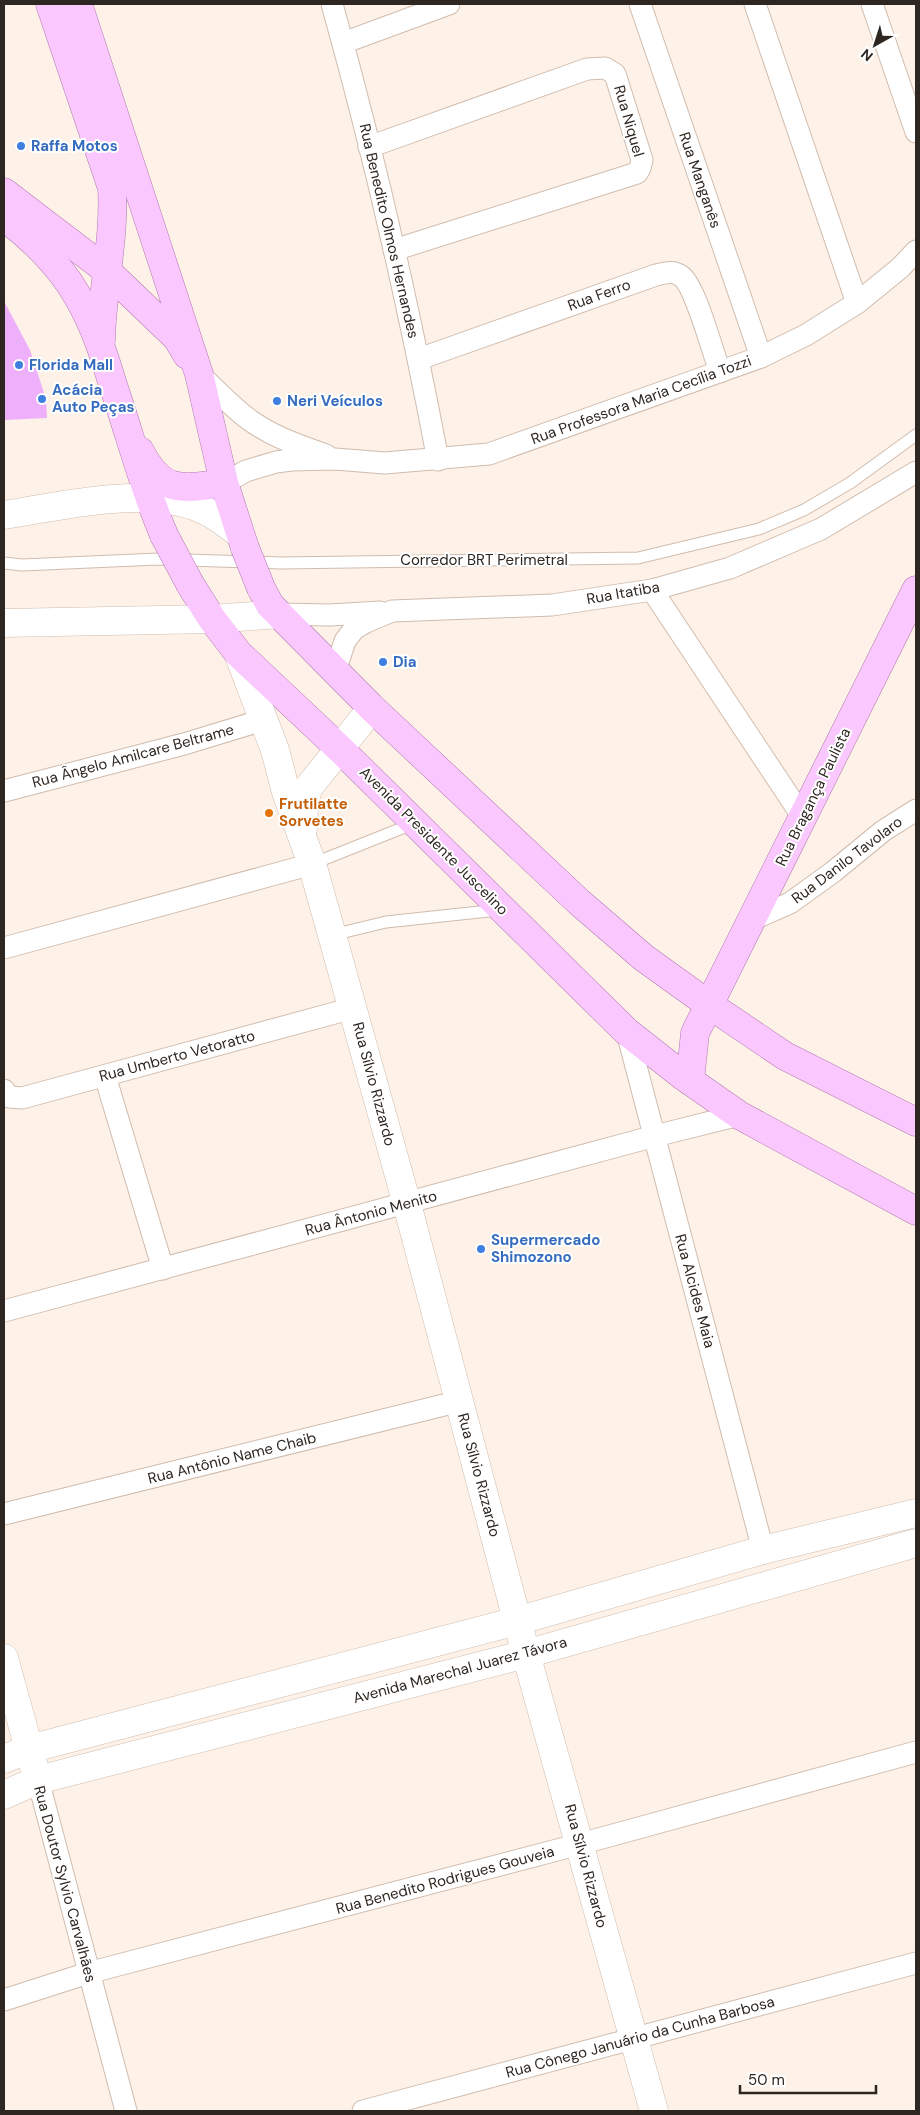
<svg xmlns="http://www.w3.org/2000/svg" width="920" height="2115" viewBox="0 0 920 2115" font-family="'DM Sans',sans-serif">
<rect width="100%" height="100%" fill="#fef2e8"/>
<path fill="#eeb0fb" d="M4,301L30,350L46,399L47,418L4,420Z"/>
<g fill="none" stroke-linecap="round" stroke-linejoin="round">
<g stroke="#d0bcae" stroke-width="13">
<g id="lane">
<path d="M4,563L22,565L158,559L282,563L638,558L759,529L804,510L850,483L916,435"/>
<path d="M312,864L415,823"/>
<path d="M332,935L386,922L498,910"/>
</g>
</g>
<g stroke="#d0bcae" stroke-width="23">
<g id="street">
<path d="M332,4C374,154 409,307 438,460"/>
<path d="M640,4L761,357"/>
<path d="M755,4L857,303"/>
<path d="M872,4L916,132"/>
<path d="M343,43L449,4"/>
<path d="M369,147L587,69L605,68L615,74L642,160L640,168L637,173L394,250"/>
<path d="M419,359L656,275C665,273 673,270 681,276C695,285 713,353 720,372"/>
<path d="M199,374C217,390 234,410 254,423C276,438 301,446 326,455"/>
<path d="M224,483L246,471L276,462L291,460L335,459L385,463L489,454L761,357L806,335L857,303L900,268L916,251"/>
<path d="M652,590L802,816"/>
<path d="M279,614L330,615L380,612"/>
<path d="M335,671L345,641L354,629L366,622L392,611L552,605L652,590L730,568L821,529L916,472"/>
<path d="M4,791L184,744L263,720"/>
<path d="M749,921L790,903L833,872L883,831L916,810"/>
<path d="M4,948L312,864"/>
<path d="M627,1032L763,1550"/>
<path d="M105,1076L163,1269"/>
<path d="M4,1090L9,1097L22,1098L353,1008"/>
<path d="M4,1311L655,1136L739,1115"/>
<path d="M4,1514L460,1401"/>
<path d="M38,1780L126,2111"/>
<path d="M4,2000L88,1973L580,1844L916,1752"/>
<path d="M363,2111L916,1963"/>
</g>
</g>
<g stroke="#d0bcae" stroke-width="29">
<g id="secondary">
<path d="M4,515C60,506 136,488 191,505C209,510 225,523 240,534"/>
<path d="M4,623L212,619L279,614"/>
<path d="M238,653L275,750L286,792L312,864L332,935L407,1204L526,1654L654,2111"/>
<path d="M303,828L304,806L308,788L372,708"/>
<path d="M4,1658L34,1767"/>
<path d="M4,1759L29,1749L517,1621L763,1550L916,1513"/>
<path d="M4,1795L38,1780L526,1654L916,1543"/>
</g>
</g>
<g stroke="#b178b0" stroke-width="29">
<g id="primary">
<path d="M50,4L112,188C115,239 102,289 101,340"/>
<path d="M78,4L199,374L224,483L245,548"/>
<path d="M4,192L106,270L177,338L187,355"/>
<path d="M4,217C33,239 60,265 78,297C94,324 104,355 113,385C130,435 143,486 164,535"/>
<path d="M140,451C162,494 181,489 224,483"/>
<path d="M190,584L212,619L238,653L340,749L627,1032L683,1076L739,1115L916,1211"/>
<path d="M261,588L270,605L372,708L579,902L644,958L708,1004L785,1056L916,1122"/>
<path d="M690,1081L695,1033L916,590"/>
</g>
</g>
<use href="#lane" stroke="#fff" stroke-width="11"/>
<use href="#street" stroke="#fff" stroke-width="21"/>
<use href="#secondary" stroke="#fff" stroke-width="28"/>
<use href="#primary" stroke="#fac8fe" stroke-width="28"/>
<g stroke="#b178b0" stroke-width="29" stroke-linecap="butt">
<g id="primary-bridge">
<path d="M164,535L190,584"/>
<path d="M245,548L261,588"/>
</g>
</g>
<use href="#primary-bridge" stroke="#fac8fe" stroke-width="28"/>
</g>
<g fill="#3f7fe0" stroke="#fff" stroke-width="2">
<circle cx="21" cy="146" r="5"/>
<circle cx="19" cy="365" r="5"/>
<circle cx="42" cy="399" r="5"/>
<circle cx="277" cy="401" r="5"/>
<circle cx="383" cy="662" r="5"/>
<circle cx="481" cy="1249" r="5"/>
</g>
<circle fill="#e8710a" stroke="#fff" stroke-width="2" cx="269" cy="813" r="5"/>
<g text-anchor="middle" stroke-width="4" stroke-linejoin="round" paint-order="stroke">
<g font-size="15" fill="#2e2721" stroke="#fff">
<text transform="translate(629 121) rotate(74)" y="5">Rua Niquel</text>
<text transform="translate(700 180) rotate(71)" y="5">Rua Manganês</text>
<text transform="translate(389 231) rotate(77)" y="5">Rua Benedito Olmos Hernandes</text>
<text transform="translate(599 295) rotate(-20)" y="5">Rua Ferro</text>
<text transform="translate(641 400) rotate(-20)" y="5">Rua Professora Maria Cecília Tozzi</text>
<text x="484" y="565">Corredor BRT Perimetral</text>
<text transform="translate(623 593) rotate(-10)" y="5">Rua Itatiba</text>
<text transform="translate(133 756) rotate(-15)" y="5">Rua Ângelo Amilcare Beltrame</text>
<text transform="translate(813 797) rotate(-64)" y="5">Rua Bragança Paulista</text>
<text transform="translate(434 841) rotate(45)" y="5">Avenida Presidente Juscelino</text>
<text transform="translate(847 860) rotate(-37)" y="5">Rua Danilo Tavolaro</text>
<text transform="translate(177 1056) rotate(-15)" y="5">Rua Umberto Vetoratto</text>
<text transform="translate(374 1084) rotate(75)" y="5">Rua Sílvio Rizzardo</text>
<text transform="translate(371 1213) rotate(-15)" y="5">Rua Ântonio Menito</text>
<text transform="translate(695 1291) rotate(75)" y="5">Rua Alcides Maia</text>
<text transform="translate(232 1458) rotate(-14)" y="5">Rua Antônio Name Chaib</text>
<text transform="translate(479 1475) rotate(75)" y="5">Rua Sílvio Rizzardo</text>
<text transform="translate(460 1670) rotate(-15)" y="5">Avenida Marechal Juarez Távora</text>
<text transform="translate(586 1866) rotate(75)" y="5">Rua Sílvio Rizzardo</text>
<text transform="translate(445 1880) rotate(-15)" y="5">Rua Benedito Rodrigues Gouveia</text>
<text transform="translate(65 1884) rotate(75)" y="5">Rua Doutor Sylvio Carvalhães</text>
<text transform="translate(640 2037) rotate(-15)" y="5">Rua Cônego Januário da Cunha Barbosa</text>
</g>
<g font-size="15" font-weight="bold" fill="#366cbe" stroke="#fff" text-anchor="start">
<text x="31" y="151">Raffa Motos</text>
<text x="29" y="370">Florida Mall</text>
<text x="52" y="395">Acácia<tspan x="52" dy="17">Auto Peças</tspan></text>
<text x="287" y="406">Neri Veículos</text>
<text x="393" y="667">Dia</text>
<text x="491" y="1245">Supermercado<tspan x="491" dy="17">Shimozono</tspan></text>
</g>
<g font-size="15" font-weight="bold" fill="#c56008" stroke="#fff" text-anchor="start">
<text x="279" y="809">Frutilatte<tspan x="279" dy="17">Sorvetes</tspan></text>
</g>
</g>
<rect width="920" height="2115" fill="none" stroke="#2e2721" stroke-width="10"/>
<g transform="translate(875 45) rotate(219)" stroke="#ffffff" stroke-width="4" paint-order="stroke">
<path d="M0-4L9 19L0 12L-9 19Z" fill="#2e2721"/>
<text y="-8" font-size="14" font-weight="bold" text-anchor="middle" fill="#2e2721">N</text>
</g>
<path d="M740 2085v8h136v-8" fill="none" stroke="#2e2721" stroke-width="2.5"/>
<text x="748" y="2085" font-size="15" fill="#2e2721" stroke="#ffffff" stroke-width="4" paint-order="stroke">50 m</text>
</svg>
